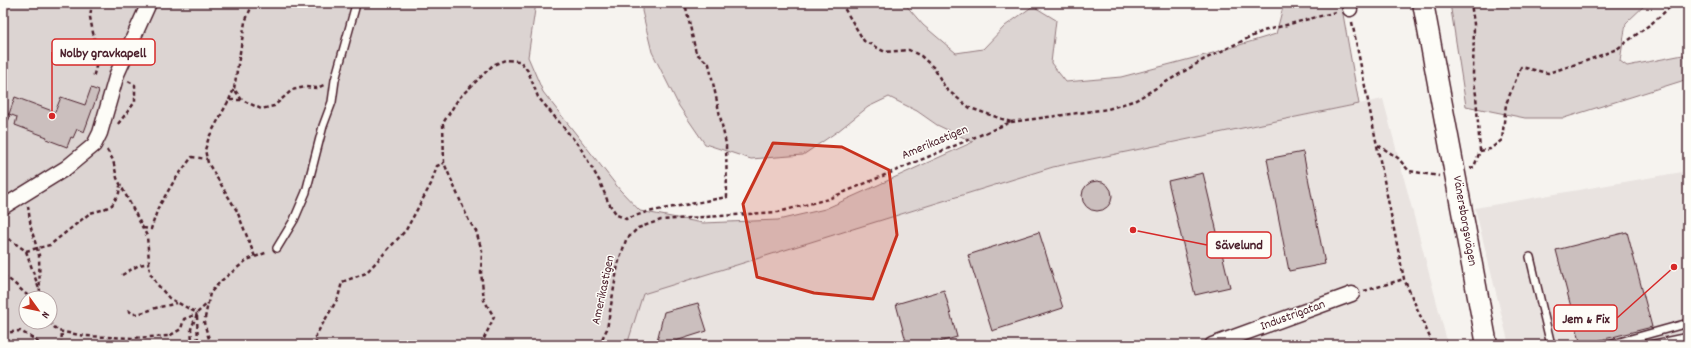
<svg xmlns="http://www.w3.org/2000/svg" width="1691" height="348" viewBox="0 0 1691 348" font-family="Dekko,sans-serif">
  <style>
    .built { fill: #e9e3e0 }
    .green { fill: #dcd4d2; stroke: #937a7e; fill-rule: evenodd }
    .building { fill: #cbbfbe; stroke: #4a1f2b }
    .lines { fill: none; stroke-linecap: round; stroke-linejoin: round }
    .lane-casing { stroke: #4a1f2b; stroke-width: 10 }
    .street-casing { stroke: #4a1f2b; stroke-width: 17 }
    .secondary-casing { stroke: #4a1f2b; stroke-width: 23 }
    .path { stroke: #4a1f2b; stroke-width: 2.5; stroke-dasharray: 4 3; stroke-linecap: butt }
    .lane { stroke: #fdfcf7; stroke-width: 7 }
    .street { stroke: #fdfcf7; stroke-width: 14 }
    .secondary { stroke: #fdfcf7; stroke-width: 20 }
    .marked { fill: #c8321e; fill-opacity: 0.2; stroke: #c8321e; stroke-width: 3; stroke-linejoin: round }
    .labels { text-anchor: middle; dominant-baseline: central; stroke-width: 3; stroke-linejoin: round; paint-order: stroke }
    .street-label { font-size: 13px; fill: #4a1f2b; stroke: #fdfcf7 }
    .leader { fill: none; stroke: #d62828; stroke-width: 1.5 }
    .callout-dot { fill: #d62828; stroke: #fdfcf7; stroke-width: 1.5 }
    .callout { fill: #fdfcf7; stroke: #d62828; stroke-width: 1.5 }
    .callout-label { font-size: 14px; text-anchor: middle; font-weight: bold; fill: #4a1f2b }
  </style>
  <rect width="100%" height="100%" fill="#f6f3ef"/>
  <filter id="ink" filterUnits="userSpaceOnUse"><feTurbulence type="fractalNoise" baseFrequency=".025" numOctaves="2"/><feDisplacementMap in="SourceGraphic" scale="8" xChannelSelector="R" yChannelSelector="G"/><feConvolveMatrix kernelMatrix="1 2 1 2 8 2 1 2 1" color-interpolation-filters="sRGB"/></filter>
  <g filter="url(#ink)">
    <path class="built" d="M1383 99 1448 345H627L643 294 1053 167Z
      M1688 171V345H1509L1475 208Z"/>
    <path class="green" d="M3 3H536L528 57 543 92 620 190 640 211 703 223 778 220 825 209 973 142 937 125 917 111 889 97 868 107 838 131 803 155 751 159 705 144 679 106 652 52 642 11 643 3H904L923 25 956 53 983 49 1005 26 1033 6 1056 20 1051 63 1066 82 1121 77 1213 53 1276 34 1284 3H1341L1359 104 1053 167 643 294 627 345H3ZM26 298H50V322H26Z
      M1450 3H1647L1626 23 1620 61 1627 66 1688 54V79L1564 118H1525L1466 106Z"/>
    <path class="building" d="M91 88 99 91 84 132 77 129 73 138 71 137 67 147 46 139 47 137 15 125 17 117 9 114 15 97 55 112 61 97 85 105Z
      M1303 152 1325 264 1289 271 1267 159Z
      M1203 173 1230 287 1195 295 1168 181Z
      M1082 196a15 15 0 1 1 30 0a15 15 0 1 1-30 0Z
      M1039 232 1063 308 992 331 968 255Z
      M1627 232 1652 327 1581 345 1556 250Z
      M944 290 957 337 929 345H907L896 304Z
      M698 303 707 331 663 345H656L664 312Z"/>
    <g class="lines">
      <defs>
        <path id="lane" d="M3 116 5 117
          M277 248 294 220 306 192 323 126 332 102 335 80 355 8V3
          M1530 257 1551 345
          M1609 345 1688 323
          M1650 345 1688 337"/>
        <path id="street" d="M1349 3 1350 9
          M3 207 66 168 94 145 100 133 117 74 149 3
          M1212 345 1352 294"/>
        <path id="secondary" d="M1423 3 1487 345"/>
      </defs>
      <use href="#lane" class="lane-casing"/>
      <use href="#street" class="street-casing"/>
      <use href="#secondary" class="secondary-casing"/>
      <path class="path" d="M92 3 90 17 98 59 93 78
        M253 3 245 22 234 89 242 100 261 109 274 106 292 90 305 87 317 88 324 85
        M841 3 864 41 885 52 909 50 921 56 934 68 946 89 970 108 1011 122
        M1352 22 1404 279 1431 340V345
        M229 100 234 89
        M241 100H229L209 137 205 150 208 163 237 211 255 257
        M118 124 135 102V85L128 81
        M1378 145 1398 158 1409 171 1439 176
        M107 150 113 160 117 178 147 236 150 273 157 284 169 298 197 313 208 303
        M1480 151 1490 149 1502 140 1506 104 1521 67 1548 73 1586 61 1617 49 1652 23 1675 3
        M1470 168 1474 167 1480 151 1476 95 1473 74 1474 24 1471 3
        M28 206 31 228 39 255 40 298
        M143 228 151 229 158 208 174 181 192 157 207 159
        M3 235 26 251 50 245 90 213 102 210 112 205 119 193 120 186
        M26 251 39 289
        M122 275 139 265 150 263
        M3 276C14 281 21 291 31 298
        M1364 291 1404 279
        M128 310 133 314C142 313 145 312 153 309 160 306 168 306 176 303
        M197 316 198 345
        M49 322 58 331 85 336 132 338 169 336 181 329 184 319 197 314
        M3 333 20 331 31 337 42 345
        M61 345 62 332
        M191 345 192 341 191 329 197 314
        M211 345 204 323 210 293 221 281 247 260 268 252
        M316 345V335L338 298 342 282 366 273 406 230 431 184 437 166 444 163
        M481 345 494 317 484 300 481 272 482 251 476 231 469 221 444 163 443 123 459 98 493 65 505 60 520 61 528 71 538 97 580 147 600 182 608 202 617 215 626 219 647 212 727 197 726 144 709 64 696 53 685 3
        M599 345 607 329 618 264 626 240 638 228 661 220 778 212 828 199 1011 122 1108 109 1136 100 1203 60 1263 31 1336 12"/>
      <use href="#lane" class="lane"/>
      <use href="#street" class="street"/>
      <use href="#secondary" class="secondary"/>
    </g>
  </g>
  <path class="marked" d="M773 143 842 147 889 170 897 235 873 299 814 293 757 277 743 204Z"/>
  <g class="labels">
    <g class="street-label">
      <text transform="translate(935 143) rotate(-23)">Amerikastigen</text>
      <text transform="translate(1464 221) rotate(80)">Vänersborgsvägen</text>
      <text transform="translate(604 290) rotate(-78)">Amerikastigen</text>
      <text transform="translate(1293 316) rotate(-20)">Industrigatan</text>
    </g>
  </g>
  <path class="leader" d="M52 116L52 52M1133 230L1207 245M1674 267L1617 318"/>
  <g class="callout-dot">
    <circle cx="52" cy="116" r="4"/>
    <circle cx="1133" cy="230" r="4"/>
    <circle cx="1674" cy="267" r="4"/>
  </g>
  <g class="callout">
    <rect x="52" y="39" width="103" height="26" rx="4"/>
    <rect x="1207" y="232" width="64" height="26" rx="4"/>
    <rect x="1554" y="305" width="63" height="26" rx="4"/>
  </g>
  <g class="callout-label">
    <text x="103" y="57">Nolby gravkapell</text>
    <text x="1239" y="249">Sävelund</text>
    <text x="1586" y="323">Jem &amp; Fix</text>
  </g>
  <rect width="1691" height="348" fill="none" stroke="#fdfcf7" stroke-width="16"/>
  <rect x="8" y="8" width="1675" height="332" fill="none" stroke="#4a1f2b" stroke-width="1.5" filter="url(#ink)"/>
  <g transform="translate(38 310) rotate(123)"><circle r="19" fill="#fdfcf7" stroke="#b5a4a5"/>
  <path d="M0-3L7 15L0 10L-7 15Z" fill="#c8321e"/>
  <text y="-6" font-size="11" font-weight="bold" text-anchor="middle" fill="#4a1f2b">N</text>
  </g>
</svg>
